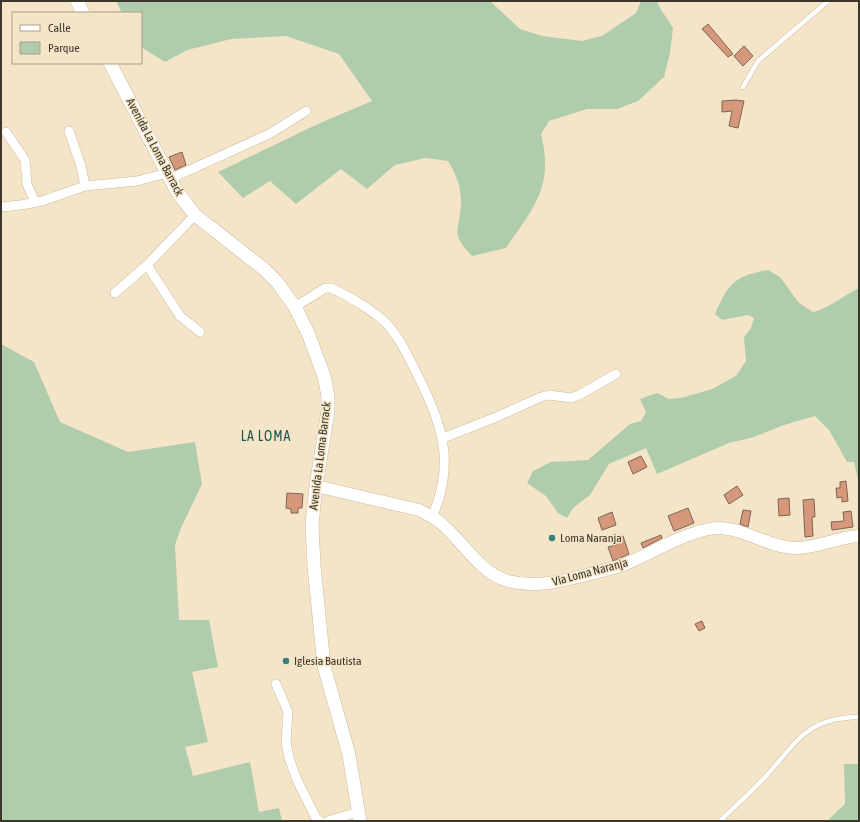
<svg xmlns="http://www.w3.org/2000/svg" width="860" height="822" viewBox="0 0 860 822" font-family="'Asap Condensed',sans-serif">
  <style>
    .green { fill: #afccad }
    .building { fill: #d6987b; stroke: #7f6356 }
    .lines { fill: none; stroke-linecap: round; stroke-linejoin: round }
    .service-casing { stroke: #cbbb9f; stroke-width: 5.5 }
    .minor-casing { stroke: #cbbb9f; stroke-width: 10 }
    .tertiary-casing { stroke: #cbbb9f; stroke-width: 13 }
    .secondary-casing { stroke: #cbbb9f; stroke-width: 14 }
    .service { stroke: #fff; stroke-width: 4.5 }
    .minor { stroke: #fff; stroke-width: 9 }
    .tertiary { stroke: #fff; stroke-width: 12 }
    .secondary { stroke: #fff; stroke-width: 13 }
    .poi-dot { fill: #39807b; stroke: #f5e5c8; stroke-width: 1.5 }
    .labels { text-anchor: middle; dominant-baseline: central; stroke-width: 3; stroke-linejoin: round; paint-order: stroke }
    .street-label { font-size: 12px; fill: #3d362b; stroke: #f5e5c8 }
    .poi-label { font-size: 12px; fill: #3d362b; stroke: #f5e5c8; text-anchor: start }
    .quarter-label { font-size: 14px; letter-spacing: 1px; fill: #1d5753; stroke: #f5e5c8 }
  </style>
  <rect width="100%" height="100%" fill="#f5e5c8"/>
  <path class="green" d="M116 1H490L520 29 542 36 582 41 602 36 636 13 641 1H657L660 8 673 28 670 53 664 77 638 101 617 109H587L549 121 541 134C554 187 534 207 506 248L472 256C450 233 459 232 461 205 462 189 456 174 448 161L425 158 395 165 367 189 341 169 296 204 270 181 243 198 218 172 320 123 372 101 339 54 286 36 231 39 187 50 165 62 141 47V13H122Z
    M768 270 780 277 799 303 813 312C828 309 844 295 859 288V485L854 462H847L829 430 815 416 784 425 754 437 729 443 657 474 646 448 609 464 590 495 573 508 567 518 558 513 546 496 527 483 533 471 551 462 588 460 630 424 641 421 646 412 640 399 657 393 669 399 681 398 712 389 736 376 746 361 744 337 751 328 754 318 748 315 722 320 715 314C728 284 735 275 768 270Z
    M1 344 34 362 60 422 128 452 195 442 202 484 181 528 175 545 179 620H209L218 667 192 672 208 742 185 747 193 776 250 762 259 812 279 808 282 821H1Z
    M844 764H859V821H827L845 804Z"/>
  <path class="building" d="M708 24 733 54 728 57 702 29Z
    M744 46 753 56 743 66 734 56Z
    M736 100 744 101 738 128 729 126 732 111 722 112V101Z
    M182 152 186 165 175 170 169 157Z
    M641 456 647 467 633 474 628 462Z
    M846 481 848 501 842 502V497L837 498 836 488H840V482Z
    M737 486 743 495 729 504 724 495Z
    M287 493 303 494 302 508H298V513H291V509L286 508Z
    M789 498 790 515 779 516 778 499Z
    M814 499 815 517H812L813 536 805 537 803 500Z
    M688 508 694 523 674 531 668 516Z
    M743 510 751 511 748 527 740 524Z
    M851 511 853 527 832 530 831 522 844 521 843 512Z
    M612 512 616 525 602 530 598 518Z
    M661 535 662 538 643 548 641 543Z
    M623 536 629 554 613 561 608 547 616 545 614 539Z
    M702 621 705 628 699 631 695 624Z"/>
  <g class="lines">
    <defs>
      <path id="service" d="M743 87 758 61 828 1
        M720 821C735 806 752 792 766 776 798 741 806 718 859 717"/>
      <path id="minor" d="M69 131 81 166 85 186
        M6 132 25 160 27 184 35 202
        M170 179 271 133 306 111
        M1 207 21 205 42 201 85 186 137 181 167 173
        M195 215 147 265 180 316 200 332
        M115 293 147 265
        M295 307 325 288H331C345 294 374 311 385 322 399 336 408 356 417 374 442 423 456 463 432 517
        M443 438 494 418 541 397 549 395 571 398 579 395 616 374
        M276 684 288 712 286 741 289 758 297 780 316 818 320 821
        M328 821 358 812"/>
      <path id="tertiary" d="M316 486 419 510C427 514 435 518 442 524 463 542 480 573 508 581 537 589 565 580 594 573 605 570 617 568 628 563 655 551 681 535 709 529 738 523 765 547 794 548 816 549 837 537 859 536"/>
      <path id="secondary" d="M77 1 83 13
        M110 63 176 190 195 215 264 269 277 282 295 307 308 333 324 376 328 396V411L316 486 312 524 314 566 324 666 349 755 360 821"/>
    </defs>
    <use href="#service" class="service-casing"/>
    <use href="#minor" class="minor-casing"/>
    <use href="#tertiary" class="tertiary-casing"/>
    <use href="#secondary" class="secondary-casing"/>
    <use href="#service" class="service"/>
    <use href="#minor" class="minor"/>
    <use href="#tertiary" class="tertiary"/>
    <use href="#secondary" class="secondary"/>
  </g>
  <g class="poi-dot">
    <circle cx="552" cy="538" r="4"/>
    <circle cx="286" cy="661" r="4"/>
  </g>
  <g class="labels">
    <g class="street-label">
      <text transform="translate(155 147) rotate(62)">Avenida La Loma Barrack</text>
      <text transform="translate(320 456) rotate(-83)">Avenida La Loma Barrack</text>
      <text transform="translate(590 572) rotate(-15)">Vía Loma Naranja</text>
    </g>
    <g class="poi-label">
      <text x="560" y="538">Loma Naranja</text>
      <text x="294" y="661">Iglesia Bautista</text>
    </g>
    <g class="quarter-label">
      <text x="266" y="436">LA LOMA</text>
    </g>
  </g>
  <rect width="860" height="822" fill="none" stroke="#3d362b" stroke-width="4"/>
  <rect x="12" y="12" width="130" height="52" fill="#f5e5c8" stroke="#ab9f89"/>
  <rect x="20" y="25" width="20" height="6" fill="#ffffff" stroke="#ab9f89"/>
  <text x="48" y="32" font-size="12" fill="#3d362b">Calle</text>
  <rect x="20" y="42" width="20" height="12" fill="#afccad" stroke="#ab9f89"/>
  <text x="48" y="52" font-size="12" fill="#3d362b">Parque</text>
</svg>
